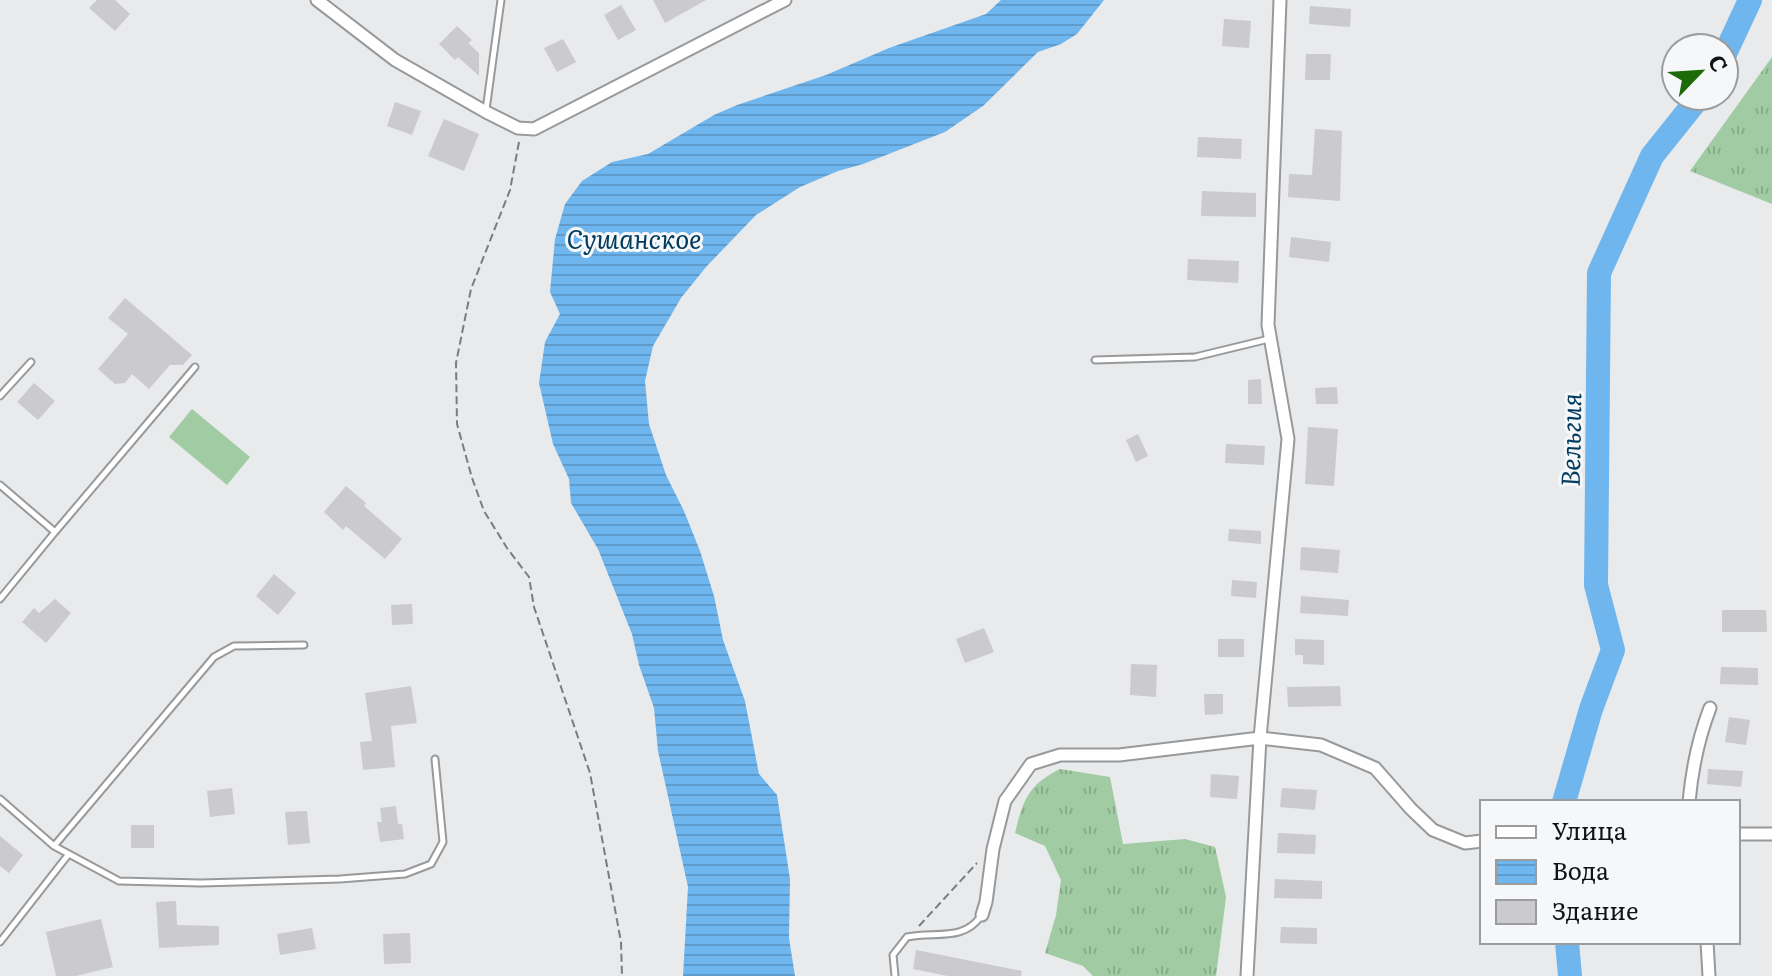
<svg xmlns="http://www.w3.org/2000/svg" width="1772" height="976" viewBox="0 0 1772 976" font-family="Literata,serif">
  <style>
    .grass { fill: url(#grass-tufts) }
    .pitch { fill: #a0cba3 }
    .water { fill: url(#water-rules) }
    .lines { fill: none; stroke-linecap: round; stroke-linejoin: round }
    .river { stroke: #70b6ee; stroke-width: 24 }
    .building { fill: #cbcacc }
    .lane-casing { stroke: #98999b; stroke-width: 9 }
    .street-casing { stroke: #98999b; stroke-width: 15 }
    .path { stroke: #7b7c7e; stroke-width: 2; stroke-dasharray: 8 4; stroke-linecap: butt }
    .lane { stroke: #fff; stroke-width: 5 }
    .street { stroke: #fff; stroke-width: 11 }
    .labels { text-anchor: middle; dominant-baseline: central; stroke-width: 6; stroke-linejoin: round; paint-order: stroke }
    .water-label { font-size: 26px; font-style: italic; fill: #013b5f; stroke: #f6f7f9 }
  </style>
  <defs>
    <pattern id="grass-tufts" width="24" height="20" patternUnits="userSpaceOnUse" patternTransform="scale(2)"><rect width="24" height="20" fill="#a0cba3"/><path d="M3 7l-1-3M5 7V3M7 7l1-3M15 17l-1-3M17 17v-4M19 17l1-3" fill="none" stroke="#89ad8b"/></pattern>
    <pattern id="water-rules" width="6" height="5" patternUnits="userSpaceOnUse" patternTransform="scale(2)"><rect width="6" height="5" fill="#70b6ee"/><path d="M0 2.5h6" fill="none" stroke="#609ccb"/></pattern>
  </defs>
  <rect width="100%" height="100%" fill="#e8eaec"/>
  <path class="grass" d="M1772 57V204L1690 171Z
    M1060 769 1110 777 1123 844 1185 839 1215 847 1226 897 1216 976H1093L1083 966 1045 953 1056 915 1061 880 1045 846 1015 833C1023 800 1028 785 1060 769Z"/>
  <path class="pitch" d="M192 409 250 457 227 485 169 437Z"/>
  <path class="water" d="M1001 0H1104L1077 34 1061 44 1038 52 983 106 945 132 863 164 838 171 800 187 756 215 706 267 681 298 653 346 645 381 649 424 666 475 684 511 700 551 714 596 723 640 745 701 759 774 777 795 790 879 789 938 795 976H683L688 887 658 751 654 708 639 665 632 634 598 549 571 503 569 479 553 444 539 383 545 342 560 314 550 292 555 239 565 204 582 181 612 162 648 154 714 115 737 105 826 75 889 48 986 14Z"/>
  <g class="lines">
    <path class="river" d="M1724 56 1750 0
      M1564 802 1591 709 1613 650 1596 585 1599 273 1652 156 1700 96
      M1567 942 1570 976"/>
  </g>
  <path class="building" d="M97 0H115L130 14 115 31 89 8Z
    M653 0H706L665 23Z
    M621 5 636 30 618 40 604 15Z
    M1310 6 1351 9 1350 27 1309 24Z
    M1224 19 1251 21 1249 48 1222 46Z
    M457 26 472 40 468 43 479 53V76L458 57 455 60 439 44Z
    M563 39 576 62 557 72 544 48Z
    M1306 54H1331L1330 80H1305Z
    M395 102 421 111 412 135 387 126Z
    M444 119 479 134 464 171 428 156Z
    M1315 129 1342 131 1340 201 1288 197 1289 174 1312 175Z
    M1198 137 1242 139 1241 159 1197 157Z
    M1202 191 1256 193V217L1201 216Z
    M1291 237 1331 242 1329 262 1289 257Z
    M1188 259 1239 261 1238 283 1187 280Z
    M125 298 192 355 183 365H170L149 389 132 374 125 383 115 384 98 369 128 334 108 318Z
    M1261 379 1262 404H1248V380Z
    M34 383 55 401 38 420 17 402Z
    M1337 387 1338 404H1316L1315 388Z
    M1308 427 1338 429 1334 486 1305 484Z
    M1138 434 1148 456 1136 462 1126 440Z
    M1226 444 1265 446 1264 465 1225 463Z
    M346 486 366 503 364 506 402 539 385 559 346 526 343 530 324 512Z
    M1229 529 1261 531V544L1228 541Z
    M1301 547 1340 550 1338 573 1300 570Z
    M274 574 296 593 278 615 256 596Z
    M1232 580 1257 582 1256 598 1231 596Z
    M1301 596 1349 600 1348 616 1300 613Z
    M55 599 71 613 46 643 22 622 34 608 39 613Z
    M412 604 413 624 392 625 391 605Z
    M1722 610H1766L1767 632H1722Z
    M984 628 994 652 965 663 956 639Z
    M1218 639H1244V657H1218Z
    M1295 639 1324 640V665L1303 664V655H1295Z
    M1131 664 1157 665 1156 697 1130 695Z
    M1721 667 1758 668V685L1720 684Z
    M411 686 417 723 391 726 395 767 363 770 360 742 372 741 365 693Z
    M1340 686 1341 706 1288 707 1287 687Z
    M1204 694H1223V714L1205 715Z
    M1729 717 1750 720 1746 745 1725 742Z
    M1708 769 1743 771 1741 787 1707 784Z
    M1211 774 1239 776 1237 799 1210 797Z
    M232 788 235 814 210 817 207 791Z
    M1282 788 1317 790 1315 810 1280 807Z
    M396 806 398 824H402L404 839 380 842 377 822H382L380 808Z
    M307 811 310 843 288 845 285 812Z
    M131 825H154V848H131Z
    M1278 833 1316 835 1315 854 1277 853Z
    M0 836 23 855 9 873 0 866Z
    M1275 879 1322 881V899L1274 898Z
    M176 901 177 925 219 926V945L159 948 156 902Z
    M101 919 113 967 76 976H56L46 932Z
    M1281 927 1317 928V944L1280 943Z
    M312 928 316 949 280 955 277 934Z
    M410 933 411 963 384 964 383 934Z
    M916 950 1022 971 1021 976H948L913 969Z"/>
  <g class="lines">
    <defs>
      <path id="lane" d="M486 110 501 0
        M1095 360 1195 357 1269 339
        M0 396 31 362
        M0 485 55 532 195 367
        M0 599 55 532
        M0 799 54 846 119 881 201 883 340 879 405 874 431 864 443 842 435 759
        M54 846 214 657 234 646 304 645
        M0 942 68 855
        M895 976 893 955 907 937C935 931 963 942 981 916"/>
      <path id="street" d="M317 0 395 60 486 112 518 128 534 129 785 0
        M1689 802C1692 769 1698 739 1710 708
        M1738 834H1772
        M982 915 986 902 993 849 1005 801 1031 764 1060 755H1119L1260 738 1321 745 1375 768 1411 809 1433 830 1465 843 1482 841
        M1707 942 1709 976
        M1247 976 1260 738 1288 439 1268 325 1280 0"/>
    </defs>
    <use href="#lane" class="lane-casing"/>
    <use href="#street" class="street-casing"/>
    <path class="path" d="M519 142 510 190 471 289 456 363 457 424 472 478 484 511 507 548 529 577 534 607 590 773 621 942 622 976
      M919 926 977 863"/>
    <use href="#lane" class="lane"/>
    <use href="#street" class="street"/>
  </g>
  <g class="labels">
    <g class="water-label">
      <text x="634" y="237">Сушанское</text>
      <text transform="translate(1569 440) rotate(-89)">Вельгия</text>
    </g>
  </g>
  <rect x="1480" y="800" width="260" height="144" fill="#f6f7f9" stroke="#9b9c9d" stroke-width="2"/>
  <rect x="1496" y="826" width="40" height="12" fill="#ffffff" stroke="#9b9c9d" stroke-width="2"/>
  <text x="1552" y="840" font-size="24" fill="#121314">Улица</text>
  <rect x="1496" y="860" width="40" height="24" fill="url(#water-rules)" stroke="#9b9c9d" stroke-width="2"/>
  <text x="1552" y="880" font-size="24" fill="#121314">Вода</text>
  <rect x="1496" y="900" width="40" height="24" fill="#cbcacc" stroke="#9b9c9d" stroke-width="2"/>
  <text x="1552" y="920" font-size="24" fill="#121314">Здание</text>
  <g transform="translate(1700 72) rotate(65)"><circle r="38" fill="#f6f7f9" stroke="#9b9c9d" stroke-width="2"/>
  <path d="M0-6L14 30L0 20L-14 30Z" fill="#1d6a08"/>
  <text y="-12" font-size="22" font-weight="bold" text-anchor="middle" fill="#121314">С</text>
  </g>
</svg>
